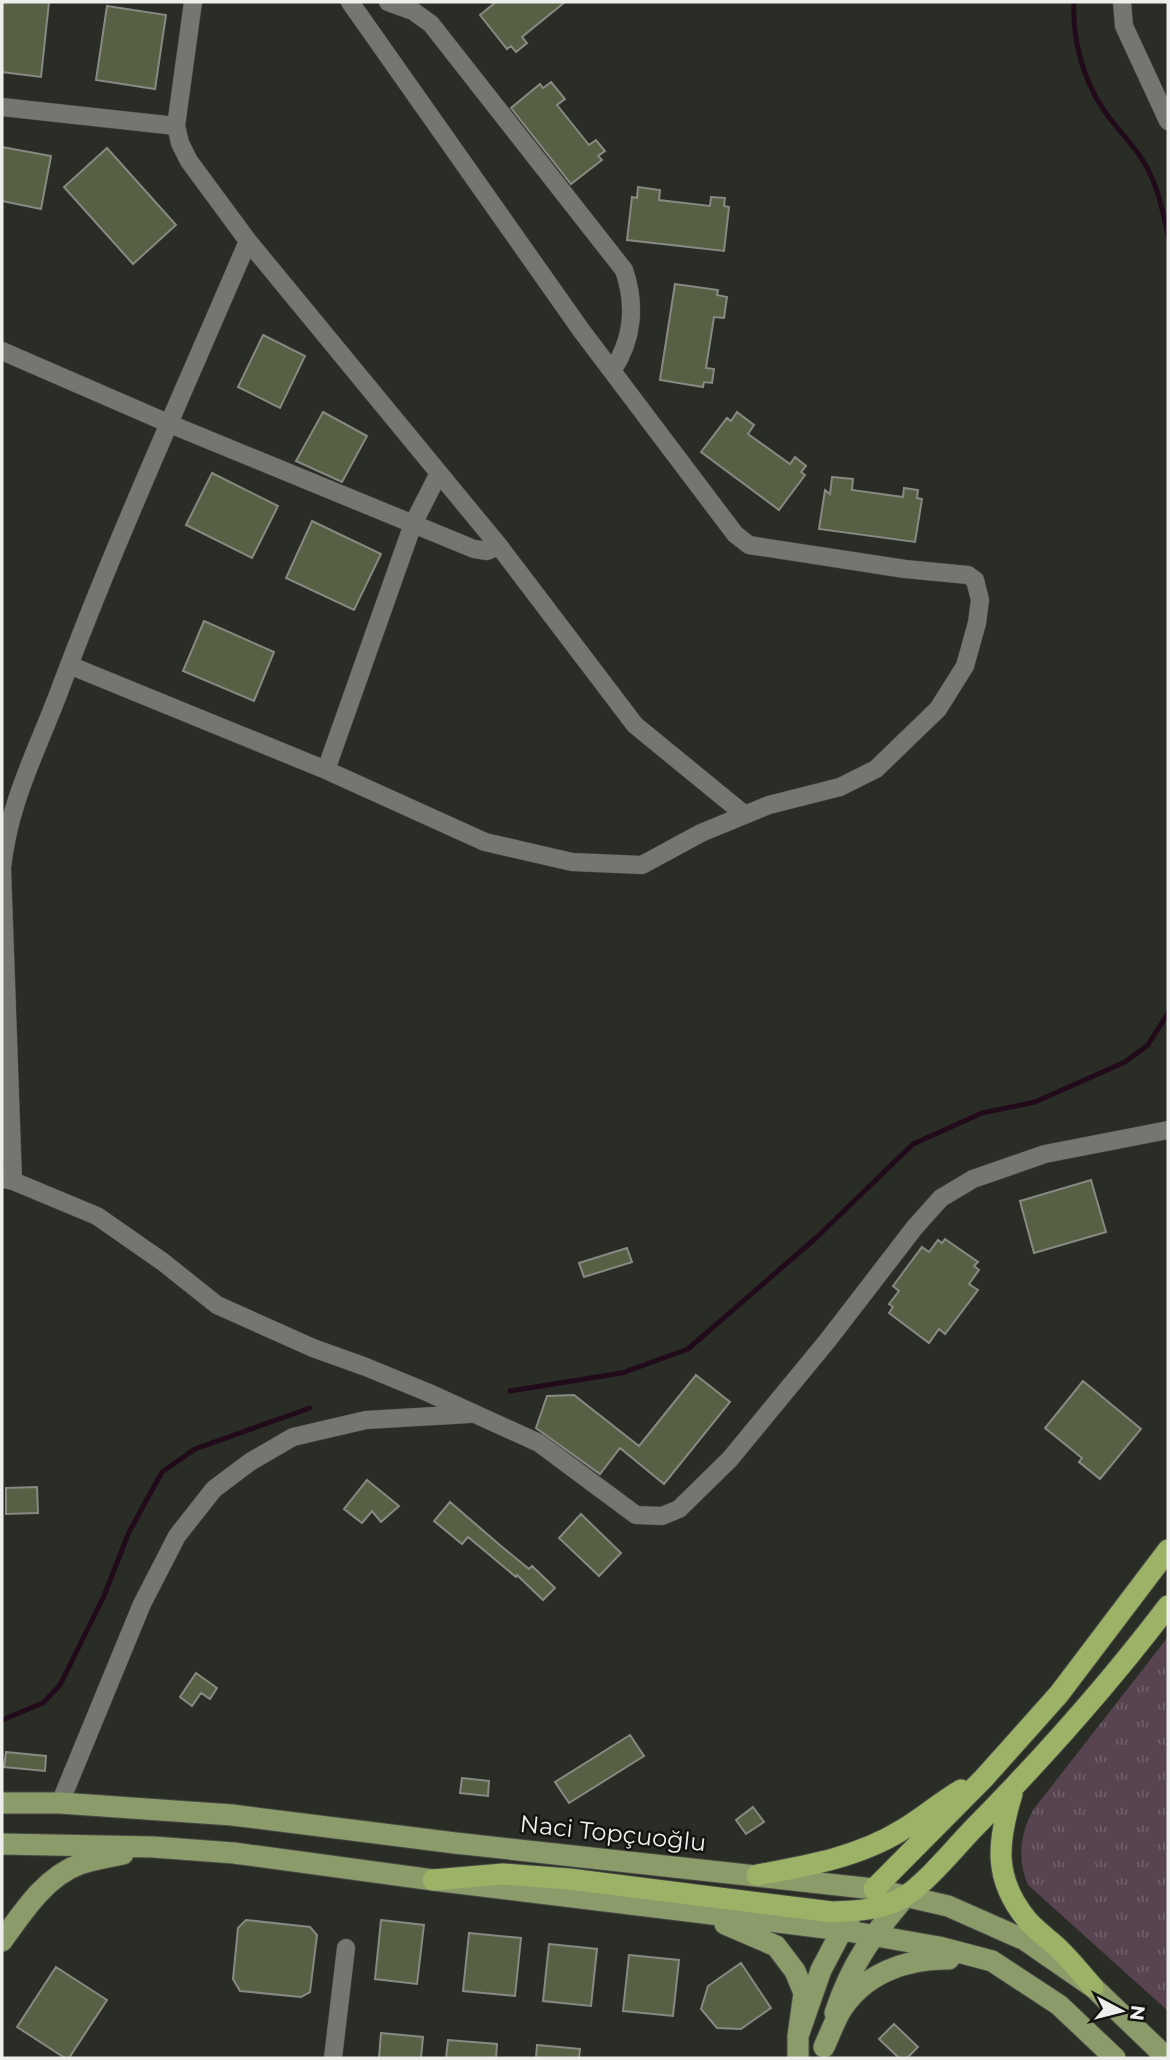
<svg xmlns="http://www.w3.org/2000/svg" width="1170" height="2060" viewBox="0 0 1170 2060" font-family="Montserrat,sans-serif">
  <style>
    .grass { fill: url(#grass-tufts) }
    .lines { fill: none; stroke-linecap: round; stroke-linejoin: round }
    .stream { stroke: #210b1a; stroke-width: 5 }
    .building { fill: #576044; stroke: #878982; stroke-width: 2 }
    .minor-casing { stroke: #474944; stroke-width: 19 }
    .major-casing { stroke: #474944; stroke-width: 23 }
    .highway-casing { stroke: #474944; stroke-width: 23 }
    .minor { stroke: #74766f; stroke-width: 18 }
    .major { stroke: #8c9b6a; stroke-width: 21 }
    .highway { stroke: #9cb367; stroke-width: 21 }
    .labels { text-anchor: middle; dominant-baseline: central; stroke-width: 5; stroke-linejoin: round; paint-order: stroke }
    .street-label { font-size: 24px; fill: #eeefec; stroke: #131411 }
  </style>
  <defs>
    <pattern id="grass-tufts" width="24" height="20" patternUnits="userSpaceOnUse" patternTransform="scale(1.75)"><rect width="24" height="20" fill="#574450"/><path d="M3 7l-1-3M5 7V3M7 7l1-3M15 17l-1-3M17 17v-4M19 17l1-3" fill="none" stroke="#6f5f69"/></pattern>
  </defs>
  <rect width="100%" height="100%" fill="#2a2c26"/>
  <path class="grass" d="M1168 1637V2011L1028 1885C1017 1859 1020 1835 1033 1810Z"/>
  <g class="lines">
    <path class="stream" d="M1074 2C1072 38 1083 79 1103 109 1116 128 1134 145 1145 164 1158 186 1163 212 1168 236
      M510 1391 622 1373 688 1349 817 1237 913 1144 982 1113 1035 1102 1125 1062 1148 1045 1168 1013
      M2 1720 43 1703 60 1685 104 1596 129 1532 162 1472 195 1449 310 1408"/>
  </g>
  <path class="building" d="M2 2H49L41 77 2 72Z
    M496 2H565L522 37 527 43 516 52 511 46 507 49 480 15Z
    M107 6 166 15 155 89 96 80Z
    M551 82 565 99 557 105 589 145 596 140 605 151 598 156 602 160 571 184 511 108 540 84 543 88Z
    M2 147 51 156 41 209 2 201Z
    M107 148 176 225 133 264 64 187Z
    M638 187 660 190 659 200 710 206 711 197 725 198 724 206 729 207 724 251 627 240 632 197 637 198Z
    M675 284 718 290 717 295 727 297 724 318 714 317 706 368 714 369 712 383 704 382 703 387 660 380Z
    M263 335 305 356 280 408 238 387Z
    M323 412 367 436 342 482 296 461Z
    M737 412 754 425 748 434 790 464 795 457 806 466 801 472 805 475 779 510 701 452 727 418 731 421Z
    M212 473 278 506 252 558 186 525Z
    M832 477 853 479 852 490 903 497 904 488 918 490 917 498 922 499 915 542 819 529 825 490 830 494Z
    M312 521 381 554 354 610 286 578Z
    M204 621 274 652 254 701 183 671Z
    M1091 1180 1106 1232 1034 1253 1020 1201Z
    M945 1239 978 1262 974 1266 979 1270 969 1284 978 1290 945 1334 939 1329 929 1343 889 1313 893 1307 889 1304 899 1291 893 1286 922 1247 929 1252 938 1240 942 1243Z
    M627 1248 632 1262 584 1277 579 1263Z
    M696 1375 730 1402 664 1484 620 1448 600 1474 536 1428 547 1396 574 1395 639 1446Z
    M1083 1381 1141 1429 1100 1479 1079 1462 1082 1458 1045 1428Z
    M367 1480 399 1506 381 1522 372 1511 362 1523 344 1509Z
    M37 1487 38 1513 6 1514V1488Z
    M450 1502 501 1546 529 1569 532 1566 555 1588 543 1600 517 1575 516 1577 468 1537 462 1544 434 1521Z
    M581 1514 621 1553 599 1576 559 1538Z
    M196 1673 217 1688 210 1699 201 1693 192 1706 180 1697Z
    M630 1735 644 1756 569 1803 555 1782Z
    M6 1752 46 1756 45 1771 4 1767Z
    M462 1778 489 1781 488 1796 460 1793Z
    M753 1807 764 1822 746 1834 736 1820Z
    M246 1920 310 1927 317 1935 310 1992 301 1997 240 1991 233 1979 238 1928Z
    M381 1920 424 1925 417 1984 375 1979Z
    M469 1933 521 1938 515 1996 463 1991Z
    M549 1944 597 1949 591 2006 543 2001Z
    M629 1955 679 1960 673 2016 623 2011Z
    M741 1963 771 2008 741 2029 717 2028 701 2009 708 1986Z
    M56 1967 107 2000 69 2058H65L17 2027Z
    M894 2024 918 2047 907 2058H899L879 2039Z
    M381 2033 423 2037 421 2058H379Z
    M448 2040 497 2044 496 2058H446Z
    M537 2045 580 2049 579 2058H536Z"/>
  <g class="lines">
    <defs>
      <path id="minor" d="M193 2 176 126 180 143 189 161 248 241 499 546 635 725 745 815
        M388 2 413 11 431 24 624 270C636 305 633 340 612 371
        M1122 2 1124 26 1168 121
        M2 107 176 126
        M2 351 170 424 474 549 487 551 499 546
        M69 665 326 770 485 842 572 862 642 865 701 833 769 805 840 787 876 769 938 709 965 666 977 623 980 600 975 580 968 575 905 569 749 545 735 534 581 330 350 2
        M326 770 413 524 439 473
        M2 1179 13 1181 97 1216 163 1262 217 1305 313 1348 366 1367 429 1393 539 1443 636 1515 662 1516 679 1509 730 1459 828 1340 915 1227 941 1198 973 1179 1045 1154 1168 1130
        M13 1181 2 868C9 802 36 753 59 692 116 539 184 391 248 241
        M60 1803 142 1604 177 1536 214 1489 250 1462 293 1437 366 1420 469 1414
        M333 2058 346 1948"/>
      <path id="major" d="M2 1803H60L232 1815 455 1843 874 1889 948 1906 1025 1940 1093 1987 1167 2058
        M2 1844 153 1847 234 1853 433 1880 842 1930 939 1947 992 1961 1059 2005 1115 2058
        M725 1924 776 1946 795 1971 804 1993 798 2036
        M2 1941C23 1912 45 1877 80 1864 93 1859 109 1857 123 1854
        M835 2013C852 1962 872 1936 906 1896
        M824 2047C829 2036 834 2023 840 2012 863 1974 906 1958 949 1959
        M798 2058V2036L821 1970 842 1930 849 1921"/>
      <path id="highway" d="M1012 1794C997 1843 993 1879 1028 1921 1036 1930 1047 1938 1056 1946 1069 1958 1081 1973 1093 1987
        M757 1875C806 1866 859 1857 902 1830 923 1818 940 1802 961 1790
        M433 1880 503 1874 569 1879 832 1912C857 1911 881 1910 904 1897 926 1883 953 1850 972 1830 1042 1759 1108 1685 1168 1606
        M874 1889 984 1778 1059 1694 1168 1550"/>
    </defs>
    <use href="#minor" class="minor-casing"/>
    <use href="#major" class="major-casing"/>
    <use href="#highway" class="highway-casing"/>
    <use href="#minor" class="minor"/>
    <use href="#major" class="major"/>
    <use href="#highway" class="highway"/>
  </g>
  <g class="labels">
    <g class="street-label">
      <text transform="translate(613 1833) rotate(6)">Naci Topçuoğlu</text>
    </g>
  </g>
  <rect width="1170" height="2060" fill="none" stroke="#eeefec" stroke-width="7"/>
  <g transform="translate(1121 2011) rotate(97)" stroke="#131411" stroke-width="5" paint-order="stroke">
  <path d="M0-5L12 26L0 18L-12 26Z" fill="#eeefec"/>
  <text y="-10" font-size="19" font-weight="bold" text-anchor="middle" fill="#eeefec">N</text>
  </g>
</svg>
